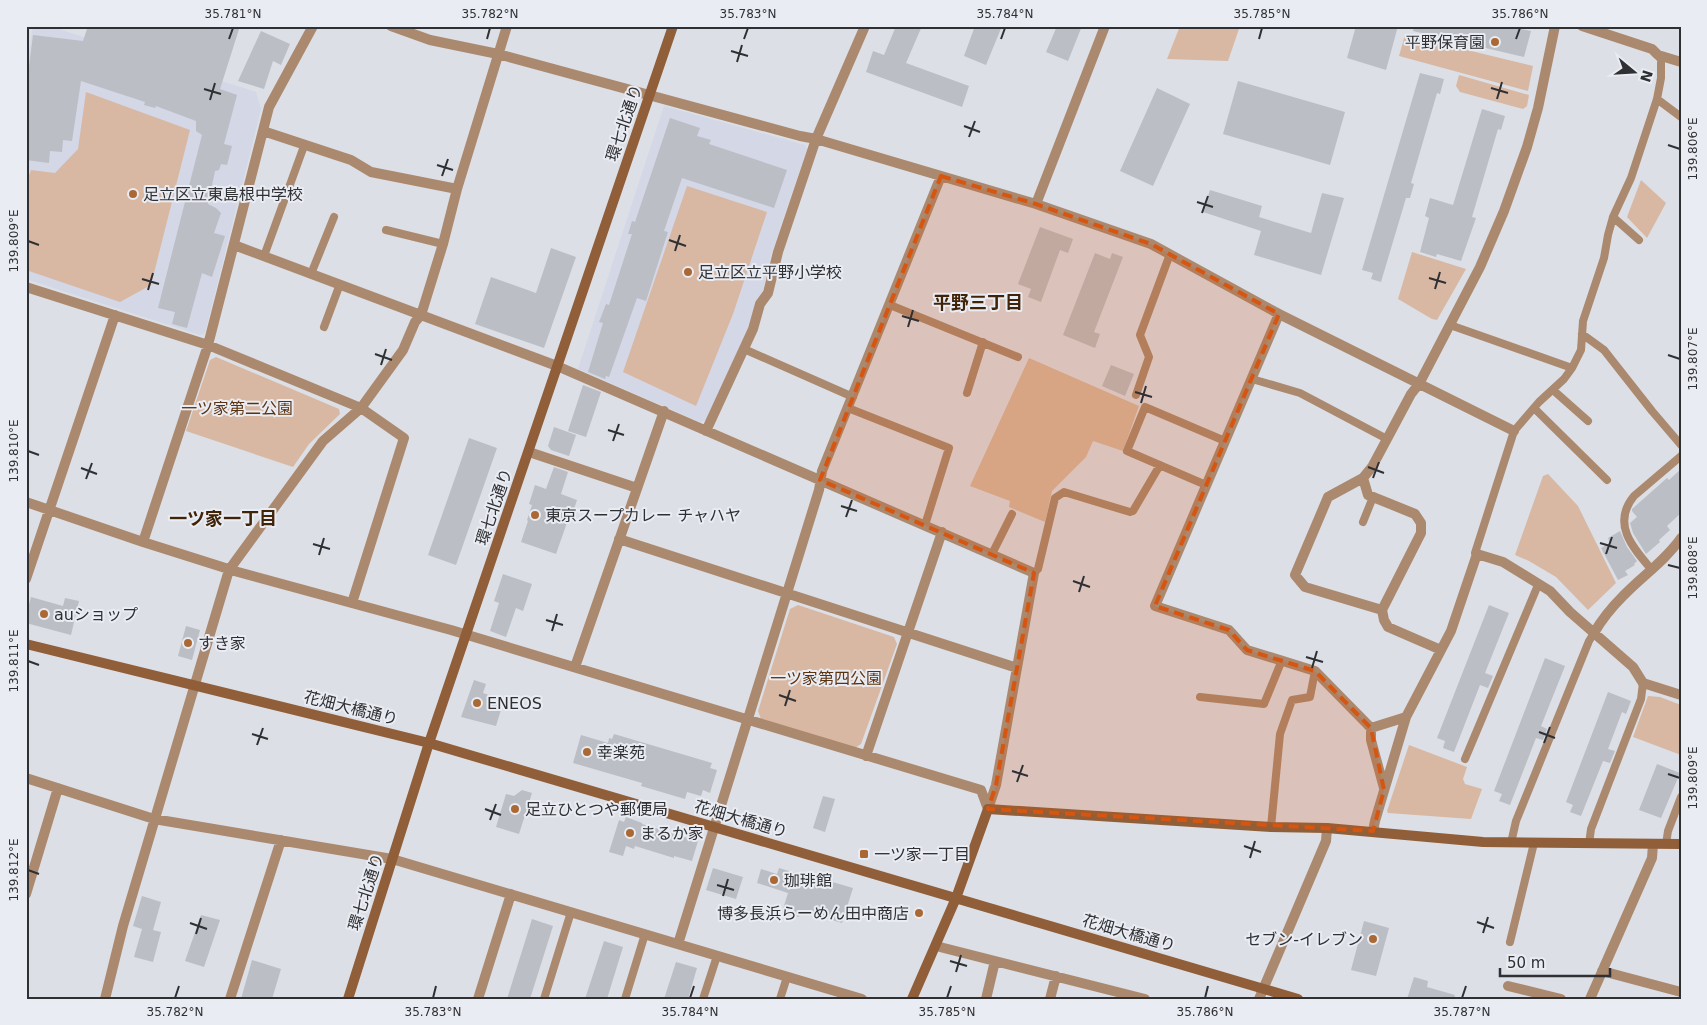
<svg xmlns="http://www.w3.org/2000/svg" width="1707" height="1025" viewBox="0 0 1707 1025" font-family="'DejaVu Sans','Noto Sans JP',sans-serif">
  <style>
    .built { fill: #d3d7e6 }
    .green { fill: #d8b8a2 }
    .building { fill: #bcbec5 }
    .lines { fill: none; stroke-linecap: round; stroke-linejoin: round }
    .lane { stroke: #ab896f; stroke-width: 8 }
    .street { stroke: #ab896f; stroke-width: 10 }
    .secondary { stroke: #905e38; stroke-width: 10 }
    .marked { fill: #d65510; fill-opacity: 0.2; stroke: #d65510; stroke-width: 4; stroke-dasharray: 10 6; stroke-linejoin: round }
    .ticks { fill: none; stroke: #2f3033; stroke-width: 2 }
    .poi-dot { fill: #aa6934; stroke: #eaecf3; stroke-width: 2 }
    .labels { text-anchor: middle; dominant-baseline: central; stroke-width: 4; stroke-linejoin: round; paint-order: stroke }
    .poi-label { font-size: 16px; fill: #2f3033; stroke: #eaecf3; text-anchor: start }
    .street-label { font-size: 16px; fill: #2f3033; stroke: #eaecf3 }
    .park-label { font-size: 16px; fill: #5c3311; stroke: #eaecf3 }
    .neighbourhood-label { font-size: 18px; font-weight: bold; fill: #412308; stroke: #eaecf3 }
    .neatline { fill: none; stroke: #2f3033; stroke-width: 2 }
    .ticks-label { font-size: 12px; text-anchor: middle; fill: #2f3033 }
  </style>
  <rect width="100%" height="100%" fill="#dcdfe6"/>
  <path class="built" d="M33 26H49L256 92 261 109 205 333 200 335 26 279V72Z
    M664 106 805 145 807 149 771 255 763 290 757 300 748 327 707 420 700 422 578 369Z"/>
  <path class="green" d="M1180 26H1240L1228 61 1167 59Z
    M1405 35 1533 66 1528 91 1399 56Z
    M1459 75 1529 95 1527 106 1523 109 1460 92 1456 86Z
    M86 92 190 130 151 285 120 302 26 270V184L31 170 55 173 78 149Z
    M1641 180 1666 203 1647 238 1627 217Z
    M687 186 767 212 733 314 696 406 623 372Z
    M1412 252 1466 269 1437 320 1432 319 1398 299Z
    M216 357 339 409 340 414 309 444 293 467 186 431 210 360Z
    M1029 358 1139 406 1123 451 1093 441 1086 457 1052 491 1045 522 1009 507 1010 501 970 486Z
    M1548 474 1578 506 1616 583 1588 610 1556 577 1529 561 1515 555 1543 476Z
    M798 605 894 637 897 644 861 744 855 748 761 719 758 711 790 609Z
    M1648 696 1660 697 1681 705V755L1633 737Z
    M1409 745 1467 767 1463 779 1465 784 1482 789 1471 819 1388 813 1387 811Z"/>
  <path class="building" d="M88 26H240L220 89 237 95 224 144 232 146 227 165 221 164 219 170 215 171 208 204 216 208 221 213 214 233 225 236 212 277 202 273 187 328 172 324 175 312 158 308 202 135 196 131V121L156 106 155 108 144 105 145 102 81 81 72 141 63 140 62 152 50 151 49 163 26 160V90L33 35 83 41Z
    M896 26H922L906 63 969 86 962 107 866 72 873 51 884 55Z
    M975 26H1002L986 65 964 56Z
    M1057 26H1082L1068 61 1046 52Z
    M1356 26H1398L1386 70 1347 58Z
    M1414 26H1522L1521 29 1531 31 1524 57 1413 31Z
    M261 31 290 44 281 65 273 61 264 89 238 81Z
    M1420 73 1444 79 1440 94 1437 93 1411 183 1414 184 1410 198H1406L1381 282 1371 279 1373 273 1362 270Z
    M1238 81 1345 112 1330 165 1223 134Z
    M1157 88 1190 104 1153 186 1120 171Z
    M1482 109 1505 116 1501 130 1498 129 1472 217 1476 218 1461 261 1437 254 1436 257 1420 252 1429 218 1425 216 1430 198 1453 205Z
    M670 118 700 128 697 136 711 140 709 144 787 170 774 208 682 178 664 231 668 232 646 301 637 298 609 377 606 376 605 379 588 372 603 323 599 322 606 304 609 305 632 234H628L632 221 635 222Z
    M1210 190 1262 206 1259 217 1311 233 1322 193 1344 198 1321 275 1254 255 1261 231 1203 212Z
    M1040 227 1073 239 1068 253 1060 250 1041 302 1028 297 1031 289 1018 284Z
    M551 248 576 257 544 348 475 324 491 277 536 293Z
    M1095 253 1110 259 1112 253 1123 257 1094 332 1100 334 1095 348 1063 335Z
    M1111 365 1134 374 1125 396 1102 386Z
    M583 385 601 392 586 437 568 431Z
    M554 427 576 435 569 456 551 450 548 446Z
    M469 438 497 448 456 565 428 555Z
    M554 467 568 472 561 494 577 500 572 515 570 514 556 554 521 542 528 521 527 520 532 505 529 504 535 485 546 489Z
    M1681 469V513L1667 526 1670 530 1659 540 1660 542 1646 554 1633 533 1630 523 1637 517 1632 511V509L1667 478 1669 480Z
    M1620 531 1627 547 1637 561 1634 564 1635 565 1625 571 1628 575 1618 580 1601 548 1610 543 1608 538Z
    M503 574 532 584 523 611 516 608 506 637 490 631 499 603 494 601Z
    M31 597 63 606 65 598 79 601 71 635 26 623V615Z
    M1489 605 1509 613 1485 673 1493 676 1488 688 1480 685 1454 752 1443 748 1445 741 1437 738Z
    M186 626 200 630 192 660 178 656Z
    M1545 658 1565 666 1541 726 1547 729 1543 740 1536 738 1510 805 1499 801 1502 794 1494 791Z
    M474 680 486 684 483 693 504 700 496 726 461 717Z
    M1608 692 1631 701 1626 714 1622 712 1608 749 1615 751 1610 763 1603 761 1581 816 1570 812 1573 805 1566 802Z
    M614 734 712 763 710 768 717 770 710 793 703 790 701 796 687 792 685 799 641 786 642 783 573 763 581 735 608 743 609 738 612 739Z
    M1657 764 1680 773 1661 818 1639 810Z
    M522 790 532 793 519 834 496 827 506 794 514 796Z
    M823 796 835 799 825 832 813 828Z
    M626 817 642 823V824L698 841 692 861 674 856V858L635 846 634 849 626 846 623 856 609 852 619 820 624 822Z
    M713 868 743 877 736 899 706 890Z
    M779 868 819 880V878L853 888 842 923 801 911 799 917 782 912 788 893 757 883 761 869 777 874Z
    M142 896 161 902 153 930 161 932 153 962 134 957 142 929 133 926Z
    M201 915 220 920 204 967 185 961Z
    M532 919 553 926 530 999H507Z
    M1364 921 1389 928 1376 976 1351 970Z
    M604 941 623 947 607 999H585Z
    M252 960 281 969 272 999H241Z
    M676 962 697 968 688 999H664Z
    M1414 977 1428 981 1427 987 1455 995 1454 999H1407Z"/>
  <g class="lines">
    <path class="lane" d="M1657 99 1681 117
      M1613 217 1639 240
      M386 230 443 244
      M264 256 304 146
      M311 274 334 217
      M890 305 1018 357
      M1450 325 1572 368
      M324 327 340 284
      M1582 334 1604 350 1652 411 1681 445
      M744 349 853 397
      M1252 379 1300 393 1387 439
      M1553 390 1588 421
      M967 393 983 342
      M1136 395 1149 357 1140 335 1170 254
      M848 408 949 448 925 525
      M1534 408 1607 480
      M1206 485 1127 451 1145 407 1225 441
      M1363 522 1373 497
      M992 554 1012 514
      M1477 554 1475 553 1514 431 1539 402 1564 379 1572 368 1581 350 1583 321 1604 258 1608 235 1613 217 1631 178 1657 99 1661 78V60L1658 55
      M1652 570C1633 548 1611 524 1634 496L1681 456
      M1034 573 1038 569 1055 498 1064 492 1130 512 1133 511 1160 465
      M1200 697 1264 704 1282 660
      M1465 759 1538 585
      M1271 827 1280 734 1292 700 1310 697 1315 671
      M1511 843 1516 821 1589 641 1594 633
      M1589 844 1591 829 1641 699 1643 683
      M1666 844 1668 831 1681 797
      M1510 942 1534 843
      M544 999 571 912
      M625 999 645 934
      M703 999 717 956
      M780 999 787 977"/>
    <path class="street" d="M391 26 430 40 498 54 800 136 816 139 1036 204 1151 244 1279 314 1514 431
      M1582 26 1652 49 1658 55 1681 62
      M263 131 351 160 371 172 457 189
      M1036 204 1105 26
      M234 245 557 366 1034 573 996 785 988 809
      M26 287 208 345 361 408 404 438 352 603
      M1279 314 1155 606 1229 630 1247 650 1315 671 1371 728 1406 717
      M706 431 753 329 760 304 768 293 778 252 816 139 865 26
      M529 452 637 488
      M1363 478 1368 495 1415 514 1421 523V533L1382 610
      M26 502 143 542 238 572 451 630 981 790 988 809
      M619 539 1017 668
      M143 542 208 345 269 107 313 26
      M26 579 115 315
      M1594 633C1602 619 1612 607 1623 596 1642 576 1665 561 1681 538
      M1441 650 1388 627 1384 620 1382 610 1305 587 1295 575 1328 497 1363 478 1372 467 1411 394 1419 384 1480 267 1504 211 1527 147 1538 108 1555 26
      M575 667 664 411
      M1371 728V740L1384 788
      M866 756 942 532
      M26 778 154 819 392 859 862 999
      M1373 831 1375 821 1406 717 1451 631 1477 554 1503 562 1550 591 1570 612 1633 667 1643 683 1681 695
      M26 894 58 788
      M678 944 819 490 822 471 941 176
      M936 946 1145 999
      M1602 971 1681 992
      M1508 986 1561 999
      M105 999 123 926 229 570 323 441 361 408 403 350 415 322 421 315 443 244 457 189 507 26
      M230 999 281 840
      M478 999 511 894
      M986 999 995 961
      M1050 999 1056 976
      M1259 999 1326 841 1327 828
      M1590 999 1652 858 1653 844"/>
    <path class="secondary" d="M26 644 429 743 1298 999
      M348 999 429 743 673 26
      M912 999 956 898 988 809 1271 827 1327 828 1483 842 1681 844"/>
  </g>
  <path class="marked" d="M941 176 1036 204 1151 244 1279 314 1155 606 1229 630 1247 650 1315 671 1371 728 1384 790 1373 831 988 809 996 785 1034 573 820 480Z"/>
  <path class="ticks" d="M229 39 233 28M487 39 490 28M744 39 748 28M1001 39 1005 28M1259 39 1262 28M1516 39 1520 28M731 51 748 56M737 62 742 45M1491 88 1508 93M204 89 221 94M1497 99 1502 82M210 100 215 83M964 126 980 132M969 137 975 121M1668 145 1680 149M437 165 453 170M442 176 448 159M1197 202 1213 207M1202 213 1208 196M669 240 686 246M28 241 39 245M675 251 680 235M1429 278 1446 283M142 279 159 284M1435 289 1440 272M148 290 153 273M902 316 919 321M908 327 913 310M375 354 392 360M1668 355 1680 359M381 365 386 349M1135 392 1152 397M1141 403 1146 386M608 430 624 435M613 441 619 424M28 451 39 455M1368 467 1384 473M81 468 97 474M1373 478 1379 462M86 479 92 463M841 506 857 511M846 517 852 500M1600 543 1617 548M313 544 330 549M1606 554 1612 537M319 555 324 538M1668 565 1680 568M1073 581 1090 587M1079 592 1084 576M546 620 563 625M552 631 557 614M1306 657 1323 662M28 661 39 665M1312 668 1317 651M779 695 796 701M785 706 790 690M1539 732 1555 738M252 734 268 739M1544 743 1550 727M257 745 263 728M1012 771 1028 776M1668 774 1680 778M1017 782 1023 765M485 809 501 815M490 820 496 804M1244 846 1261 852M1250 858 1255 841M28 870 39 874M717 885 734 890M723 896 728 879M1477 922 1494 928M190 923 207 929M1483 933 1488 917M196 934 201 918M950 961 967 966M956 972 961 955M175 998 179 986M433 998 436 986M690 998 694 986M947 998 951 986M1205 998 1208 986M1462 998 1466 986"/>
  <g class="poi-dot">
    <circle cx="1495" cy="42" r="5"/>
    <circle cx="133" cy="194" r="5"/>
    <circle cx="688" cy="272" r="5"/>
    <circle cx="535" cy="515" r="5"/>
    <circle cx="44" cy="614" r="5"/>
    <circle cx="188" cy="643" r="5"/>
    <circle cx="477" cy="703" r="5"/>
    <circle cx="587" cy="752" r="5"/>
    <circle cx="515" cy="809" r="5"/>
    <circle cx="630" cy="833" r="5"/>
    <rect x="859" y="849" width="10" height="10" rx="2.5"/>
    <circle cx="774" cy="880" r="5"/>
    <circle cx="919" cy="913" r="5"/>
    <circle cx="1373" cy="939" r="5"/>
  </g>
  <g class="labels">
    <g class="poi-label">
      <text x="1485" y="42" text-anchor="end">平野保育園</text>
      <text x="143" y="194">足立区立東島根中学校</text>
      <text x="698" y="272">足立区立平野小学校</text>
      <text x="545" y="515">東京スープカレー チャハヤ</text>
      <text x="54" y="614">auショップ</text>
      <text x="198" y="643">すき家</text>
      <text x="487" y="703">ENEOS</text>
      <text x="597" y="752">幸楽苑</text>
      <text x="525" y="809">足立ひとつや郵便局</text>
      <text x="640" y="833">まるか家</text>
      <text x="874" y="854">一ツ家一丁目</text>
      <text x="784" y="880">珈琲館</text>
      <text x="909" y="913" text-anchor="end">博多長浜らーめん田中商店</text>
      <text x="1363" y="939" text-anchor="end">セブン-イレブン</text>
    </g>
    <g class="street-label">
      <text transform="translate(624 123) rotate(-71)">環七北通り</text>
      <text transform="translate(494 507) rotate(-71)">環七北通り</text>
      <text transform="translate(351 708) rotate(14)">花畑大橋通り</text>
      <text transform="translate(741 819) rotate(16)">花畑大橋通り</text>
      <text transform="translate(366 892) rotate(-72)">環七北通り</text>
      <text transform="translate(1129 933) rotate(16)">花畑大橋通り</text>
    </g>
    <g class="park-label">
      <text x="237" y="408">一ツ家第二公園</text>
      <text x="826" y="678">一ツ家第四公園</text>
    </g>
    <g class="neighbourhood-label">
      <text x="978" y="302">平野三丁目</text>
      <text x="223" y="518">一ツ家一丁目</text>
    </g>
  </g>
  <rect width="1707" height="1025" fill="none" stroke="#eaecf3" stroke-width="55"/>
  <g transform="translate(1634 72) rotate(108)" stroke="#eaecf3" stroke-width="4" paint-order="stroke">
  <path d="M0-4L9 19L0 12L-9 19Z" fill="#2f3033"/>
  <text y="-8" font-size="14" font-weight="bold" text-anchor="middle" fill="#2f3033">N</text>
  </g>
  <path d="M1500 968v8h110v-8" fill="none" stroke="#2f3033" stroke-width="2.5"/>
  <text x="1507" y="968" font-size="15" fill="#2f3033" stroke="#eaecf3" stroke-width="4" paint-order="stroke">50 m</text>
  <rect x="28" y="28" width="1652" height="970" class="neatline"/>
  <g class="ticks-label">
    <text x="233" y="18">35.781°N</text>
    <text x="490" y="18">35.782°N</text>
    <text x="748" y="18">35.783°N</text>
    <text x="1005" y="18">35.784°N</text>
    <text x="1262" y="18">35.785°N</text>
    <text x="1520" y="18">35.786°N</text>
    <text transform="translate(1693 149) rotate(-90)" y="4">139.806°E</text>
    <text transform="translate(14 241) rotate(-90)" y="4">139.809°E</text>
    <text transform="translate(1693 359) rotate(-90)" y="4">139.807°E</text>
    <text transform="translate(14 451) rotate(-90)" y="4">139.810°E</text>
    <text transform="translate(1693 568) rotate(-90)" y="4">139.808°E</text>
    <text transform="translate(14 661) rotate(-90)" y="4">139.811°E</text>
    <text transform="translate(1693 778) rotate(-90)" y="4">139.809°E</text>
    <text transform="translate(14 870) rotate(-90)" y="4">139.812°E</text>
    <text x="175" y="1016">35.782°N</text>
    <text x="433" y="1016">35.783°N</text>
    <text x="690" y="1016">35.784°N</text>
    <text x="947" y="1016">35.785°N</text>
    <text x="1205" y="1016">35.786°N</text>
    <text x="1462" y="1016">35.787°N</text>
  </g>
</svg>
